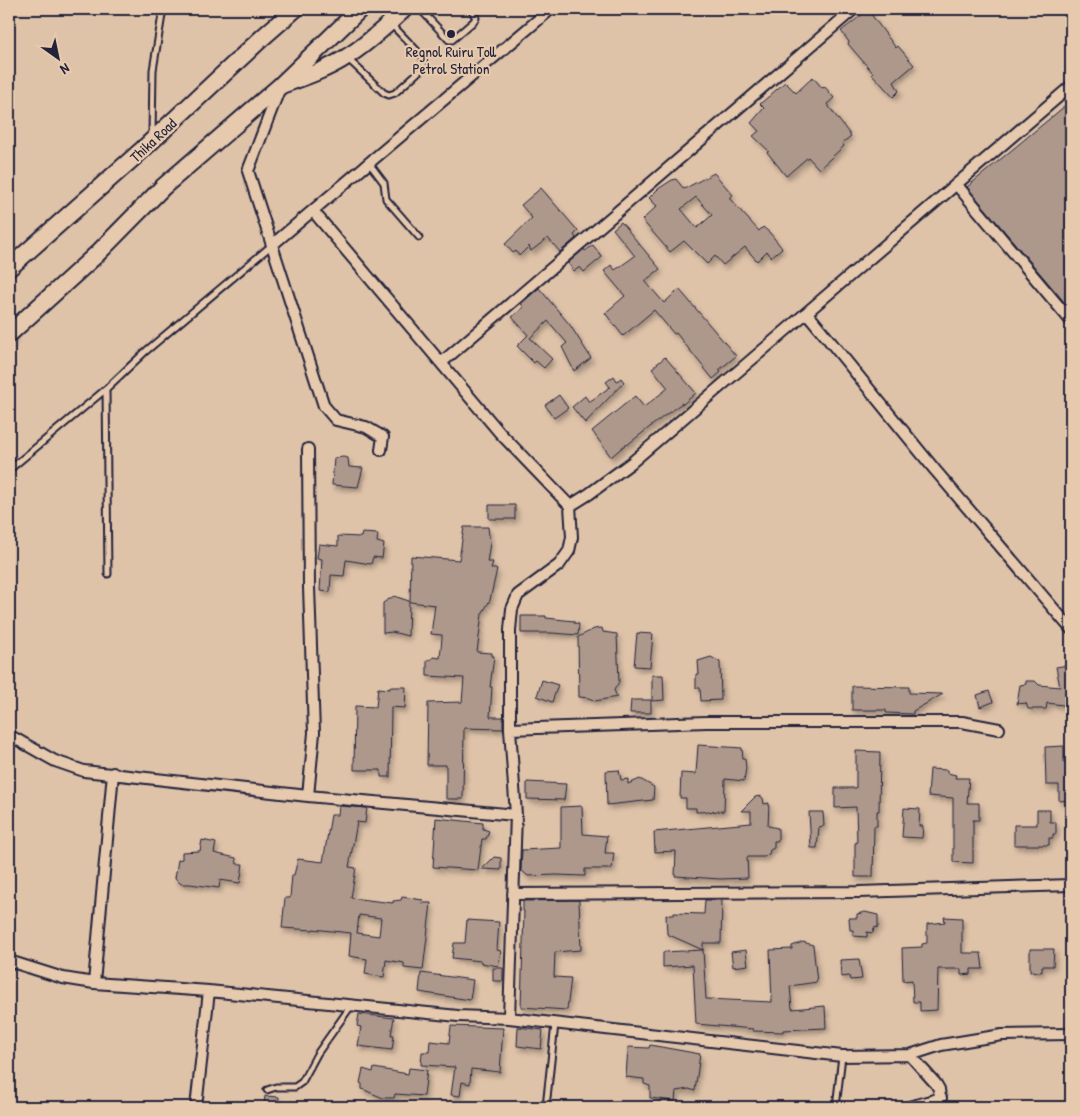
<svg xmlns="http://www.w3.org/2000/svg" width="1080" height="1116" viewBox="0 0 1080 1116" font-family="'Patrick Hand',sans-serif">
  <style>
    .built { fill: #d0b6a0 }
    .building { fill: #ae988c; stroke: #22223b; fill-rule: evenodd; filter: url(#shadow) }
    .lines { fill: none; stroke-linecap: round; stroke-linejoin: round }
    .service-casing { stroke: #22223b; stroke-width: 9 }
    .minor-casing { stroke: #22223b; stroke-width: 14 }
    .primary-casing { stroke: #22223b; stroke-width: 19 }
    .trunk-casing { stroke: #22223b; stroke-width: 20 }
    .service { stroke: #e7caae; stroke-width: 5 }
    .minor { stroke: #e7caae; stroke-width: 10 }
    .primary { stroke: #e7caae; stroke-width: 15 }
    .trunk { stroke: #e7caae; stroke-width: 16 }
    .poi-dot { fill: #22223b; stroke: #e7caae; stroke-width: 2 }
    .labels { text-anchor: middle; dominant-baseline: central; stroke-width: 4.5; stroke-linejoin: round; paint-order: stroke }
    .poi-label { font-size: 15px; fill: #22223b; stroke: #e7caae }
    .street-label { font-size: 15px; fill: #22223b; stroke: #e7caae }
  </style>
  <defs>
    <filter id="shadow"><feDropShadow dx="2.5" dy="4" stdDeviation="2.5" flood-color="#0004"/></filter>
  </defs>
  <rect width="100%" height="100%" fill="#dfc3a9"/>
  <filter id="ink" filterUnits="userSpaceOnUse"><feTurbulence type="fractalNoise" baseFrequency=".02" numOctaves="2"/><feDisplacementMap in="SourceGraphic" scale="10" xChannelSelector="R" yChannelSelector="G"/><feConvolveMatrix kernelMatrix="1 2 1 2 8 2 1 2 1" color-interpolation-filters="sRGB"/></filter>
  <g filter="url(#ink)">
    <path class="built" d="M23 333 16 350 9 369V344Z"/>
    <path class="building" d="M868 10 896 48 898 46 914 65 894 82 899 91 893 97 872 74 873 73 848 44 849 42 841 31Z
      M813 77 822 88 825 87 834 98 827 104 851 136 842 143 844 146 819 169 808 157 786 176 767 152 769 151 753 136 759 131 751 123 764 108 760 104 785 82 796 93Z
      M1071 101V310L967 187Z
      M714 173 733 195 729 198 759 231 763 227 770 233 782 248 771 257 767 251 757 261 745 247 723 265 715 256 707 264 684 241 670 252 642 220 657 206 649 198 658 189 672 180 676 179 684 189ZM696 197 712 215 697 228 681 209Z
      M541 188 578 231 574 235 576 238 560 252 548 238 531 251 529 246 519 256 516 251 513 253 505 244 532 218 521 205Z
      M621 222 660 269 645 281 664 303 679 289 736 356 719 370 721 372 713 379 676 333 674 334 654 310 623 336 605 313 625 296 604 271 611 265 615 270 635 256 613 229Z
      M593 245 602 257 584 272 580 267 574 271 568 263 584 249 585 251Z
      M539 288 570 325 591 358 574 371 562 347 567 343 548 321 530 338 552 359 544 368 536 361 534 363 517 346 528 335 512 317 524 307 521 304Z
      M665 357 696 393 682 405V403L664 416 627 445 626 444 611 457 592 431 635 396 644 407 668 388 652 368Z
      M614 376 617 381 621 378 624 382 585 423 572 407 585 396 589 402 610 387 606 382Z
      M559 395 568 408 554 418 545 405Z
      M343 457 348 458 349 467 363 468 358 487 332 485 334 458Z
      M489 505H515V519H489Z
      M464 527H488L490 543 487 562H493L491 569H497L490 600 482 614 477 652 492 653V656H494L490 687H492L490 717H503V729L464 728 463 799H446V765H427L428 703 462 702 464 678 427 676V660L432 659 433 657 440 658 442 638V635L431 634 435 605 410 602 411 556 459 560Z
      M362 533 378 534 377 542 384 544 382 558 373 557 371 564 346 560 344 576 331 575 330 592 320 591 322 559 317 558 319 544 338 546V536L361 537Z
      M394 596 409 601 408 636 392 632 383 633V603Z
      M521 616H546V618L574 621V623L579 624 578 635 552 633H521Z
      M602 628 603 632 617 634 619 682 614 690 617 697 595 701 589 698 579 697 578 637 594 629Z
      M637 633 653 634 650 667 634 666Z
      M711 657 720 662 721 700 701 701 700 688H696V674H699L698 661Z
      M1068 665 1071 682V706L1047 703 1046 709H1028L1026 703 1017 704 1020 685 1026 684V681H1035L1039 685 1060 687 1056 667Z
      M652 675H663L664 700 652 701Z
      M542 680 558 685 552 702 537 696Z
      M852 686 909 687V693L943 694 913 711V714L886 713V710H852Z
      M390 687H406L405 708 391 707 390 777H381V770H354L355 706 376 707 378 688 390 689Z
      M989 691 993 702 980 707 977 695Z
      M631 700H651V713H630Z
      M698 745 742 748 743 759H745L746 768 744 781 725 779 724 811 696 812V808H686V798H680L681 773 696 774Z
      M1064 746V762H1071V800L1059 801V785H1046L1045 747Z
      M856 751 880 752 879 811H877V826H874L873 877H855V843H857L856 807 835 808V788H856Z
      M930 769 947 770V773L956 775 955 778H969L967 803H979V820H973V863L953 862V798L928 796Z
      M619 770 621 780 628 779V784L640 779 654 787 653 800 607 805 606 771Z
      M527 782 566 784 564 800 527 799Z
      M760 796 763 798 764 804 769 803 768 826 778 828V841H774V848L770 850 769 854 764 857H747L748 878 720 879 675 876 676 851 655 852 654 832 751 823V811H741L755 797Z
      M339 806 367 808 365 823 357 822 349 867 356 868 351 898 393 903V901L401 900 402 897 423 900 422 903H431L423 970 404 968V963L386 960 384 977 365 974 367 959 349 956 351 933 313 929V930L282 928 285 898H290L292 875H294L298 859 323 862 331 815H338ZM359 915 381 918 379 936 357 933Z
      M582 806 583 834 607 836 605 853H614L612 869H585V876L556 875 528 876 521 870 522 850 561 848V807Z
      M904 808 920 809 919 826H923L922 838 902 837Z
      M1037 810H1050V822H1056V834H1053V838H1049V845H1014V825H1037Z
      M809 812H823L824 826 819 827 817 848H811Z
      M436 818 483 823V829L489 831 486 839H482L478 870 433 867Z
      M202 840 216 843 214 853 236 858 237 864H243L240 883 220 880 219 888 190 884H181L175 878 178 860 182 859V852L200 851Z
      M494 857 501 858V870L482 869Z
      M579 900 581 950 555 952 554 977 571 978 567 1010 521 1007 524 911H523V901Z
      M705 900H722L721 943H703V950L667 934 666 915H674V913L704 914Z
      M865 912 878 915V927L874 928 873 933 867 932V937L853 936V930H850L849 918H857V914Z
      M944 917 962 918V953H981L983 969H971V974L961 975V969H938L937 1010 920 1011V1002H913L912 980 903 981 902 948 922 947V944L927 943V924L945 922Z
      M467 920 499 922 497 950 501 951 498 966 481 963V961L452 958 454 943H465Z
      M803 942 813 945 817 982 790 986 792 1009 825 1006 826 1028 783 1030V1032L753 1031V1029L696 1024 693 965 663 967V952L703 950 706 999 772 1002 770 950 792 949V946Z
      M1030 949H1054L1053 966H1042V972L1030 971Z
      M746 950 748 965 733 967 731 952Z
      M859 959 862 979 850 980 849 976 841 977 840 960Z
      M493 968H503V981H493Z
      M421 973 473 980 470 1000 419 992Z
      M359 1014 394 1018 391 1035H394L392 1050 358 1046 361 1027 357 1026Z
      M451 1026 503 1028 500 1072 471 1069 470 1084 462 1082 460 1096 451 1095 455 1067 421 1065 422 1052H429L430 1041 449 1043Z
      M518 1027 543 1030 541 1049 517 1046Z
      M650 1045 700 1054 695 1091 689 1089 676 1091 675 1101 650 1098V1086L644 1084V1079L626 1077 628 1047 649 1048Z
      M374 1068 408 1074 409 1068 427 1070 424 1096 395 1094 394 1098H383L362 1089V1084L360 1083 363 1069 373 1072Z
      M265 1096 279 1097 278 1106 264 1105Z"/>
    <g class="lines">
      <defs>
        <path id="service" d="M420 9 449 40H452L473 22 476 18 471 9
          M347 58 384 93 389 95 395 93 424 67 423 57 392 25
          M152 135 153 70 163 9
          M369 163 384 183 386 199 419 237
          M106 389 108 574
          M9 470 106 389 146 351 272 245
          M267 1090 276 1087H295L302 1082 317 1054 351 1006
          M546 1107 555 1024
          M836 1107 842 1056"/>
        <path id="minor" d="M1067 9 1071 14
          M279 90 248 171 324 406 336 420 366 427 383 437 381 450
          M956 184 1071 321
          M313 211 500 433 570 506 572 537 569 551 559 565 518 595 512 609 510 630V729L516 815 509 1018
          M272 245 551 9
          M807 313 935 470 1071 629
          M441 363 854 9
          M308 449 309 587 314 733 308 796
          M570 506 589 494 631 463 1071 86
          M510 729 706 722H962L999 729
          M9 735 55 761 84 771 308 796 516 815
          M513 894 859 892 1071 885
          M9 961 63 978 94 983 209 991 458 1016 509 1018 842 1056 910 1055 941 1045 1002 1035 1071 1034
          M94 983 113 773
          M910 1055 936 1084 939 1089 941 1107
          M196 1107 209 991
          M909 1107 941 1098"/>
        <path id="primary" d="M280 86C303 78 327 70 348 56 369 43 386 26 405 9"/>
        <path id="trunk" d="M9 268 141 151 263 37 295 9
          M9 334 97 254 163 187 280 86 360 9"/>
      </defs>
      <use href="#service" class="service-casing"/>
      <use href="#minor" class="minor-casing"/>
      <use href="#primary" class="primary-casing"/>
      <use href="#trunk" class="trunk-casing"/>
      <use href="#service" class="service"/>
      <use href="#minor" class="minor"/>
      <use href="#primary" class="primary"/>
      <use href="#trunk" class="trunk"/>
    </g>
  </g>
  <circle class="poi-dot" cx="451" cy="34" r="5"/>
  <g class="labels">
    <g class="poi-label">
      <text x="451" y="51">Regnol Ruiru Toll<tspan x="451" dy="17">Petrol Station</tspan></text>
    </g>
    <g class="street-label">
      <text transform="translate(153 140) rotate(-43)">Thika Road</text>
    </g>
  </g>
  <rect width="1080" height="1116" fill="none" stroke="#e7caae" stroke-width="30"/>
  <rect x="15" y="15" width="1050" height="1086" fill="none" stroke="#22223b" stroke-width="2" filter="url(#ink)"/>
  <g transform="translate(58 58) rotate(147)" stroke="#e7caae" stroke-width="4" paint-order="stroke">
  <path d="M0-4L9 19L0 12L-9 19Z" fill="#22223b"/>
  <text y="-8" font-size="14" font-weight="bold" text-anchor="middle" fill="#22223b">N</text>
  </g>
</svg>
